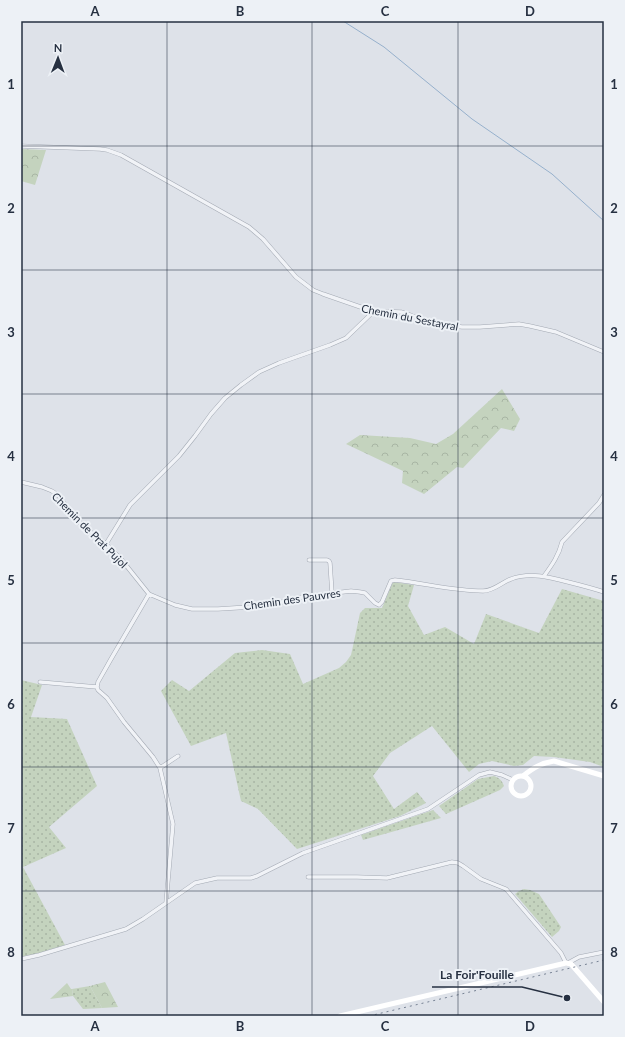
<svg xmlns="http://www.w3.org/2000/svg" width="625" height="1037" viewBox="0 0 625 1037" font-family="Lato,sans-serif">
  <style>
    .grass { fill: url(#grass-dots) }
    .forest { fill: url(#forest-crowns) }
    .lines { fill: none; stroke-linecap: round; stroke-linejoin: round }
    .stream { stroke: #96b0cc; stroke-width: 1 }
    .street-casing { stroke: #a3a9b3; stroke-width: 4.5 }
    .street { stroke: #f1f3f7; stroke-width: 3.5 }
    .secondary { stroke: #fff; stroke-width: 5 }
    .rail { stroke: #768193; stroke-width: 1; stroke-dasharray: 2 4; stroke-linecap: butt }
    .grid { fill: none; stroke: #263041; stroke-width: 1; stroke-opacity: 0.55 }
    .labels { text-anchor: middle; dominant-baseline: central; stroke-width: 4; stroke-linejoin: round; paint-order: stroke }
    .street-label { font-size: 11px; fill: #263041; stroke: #edf1f6 }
    .leader { fill: none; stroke: #263041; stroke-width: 1.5 }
    .callout-dot { fill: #263041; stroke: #edf1f6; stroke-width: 1.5 }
    .callout-label { font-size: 12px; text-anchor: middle; font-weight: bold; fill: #263041; stroke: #edf1f6; stroke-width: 4; stroke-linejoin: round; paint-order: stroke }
    .neatline { fill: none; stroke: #263041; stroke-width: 1.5 }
    .grid-label { font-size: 13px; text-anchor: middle; font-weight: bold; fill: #263041 }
  </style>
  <defs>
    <pattern id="grass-dots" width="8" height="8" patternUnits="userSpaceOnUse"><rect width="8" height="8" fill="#c4d3be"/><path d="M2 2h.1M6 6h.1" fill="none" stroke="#a8b5a4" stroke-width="1.8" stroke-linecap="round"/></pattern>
    <pattern id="forest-crowns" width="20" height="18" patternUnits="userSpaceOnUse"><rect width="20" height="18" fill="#c4d3be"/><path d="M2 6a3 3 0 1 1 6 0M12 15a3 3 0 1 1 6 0" fill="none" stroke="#a8b5a4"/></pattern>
  </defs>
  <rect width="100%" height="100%" fill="#dee2e9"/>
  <path class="grass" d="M393 582 414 585 408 606 424 635 445 627 474 644 486 614 539 633 562 589 604 601V767L590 762 554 757 534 756 523 765 514 766 492 761 479 764 469 772 432 726 390 753 373 776 394 809 417 792 426 803 400 816 297 849 258 809 241 801 226 733 191 746 161 691 172 680 189 691 235 653 262 650 290 654 303 684 339 668 346 662 351 655 353 646 360 613 365 608H382Z
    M21 680 42 685 31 717 67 719 97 786 49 827 66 848 23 867 65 945 36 954 21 957Z
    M494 776C499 778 502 780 504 786L500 790 446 814 439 806 478 779Z
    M433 810 441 818 363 840 361 835Z
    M524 889 530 890 539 894 561 927 559 931 552 937 515 894 519 891Z
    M90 986 102 1008 83 1009 73 996 72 989Z"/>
  <path class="forest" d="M21 149 46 150 35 185 21 181Z
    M502 389 520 419 514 431 501 428 463 468 457 467 424 494 402 483 403 471 346 444 360 435 410 438 436 444 453 434Z
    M105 982 118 1007 102 1008 90 986Z
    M67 983 71 989H72L73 996 50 999Z"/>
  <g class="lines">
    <path class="stream" d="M343 21 384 47 472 119 552 174 604 221"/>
    <defs>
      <path id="street" d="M21 146 100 149 107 150 121 155 249 227 263 239 296 277 313 290 323 294 372 311 401 312 410 315 428 322 439 324 462 327H480L519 324 530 326 556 332 604 352
        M21 482 42 487 52 491 59 496 73 516 87 529 106 544 121 559 149 594 175 605 192 609H218L266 606 302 597 351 591 360 592 365 593 375 603 379 605 382 602 391 581 395 580C424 583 453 591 483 591 494 591 502 582 511 579 530 572 549 577 568 582 580 585 592 588 604 592
        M106 544 130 505 179 456 195 436 211 414 225 398 241 385 259 372 279 363 330 345 346 338 371 314 372 311
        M309 560H327L329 561 330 563 332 593
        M544 576C552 565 559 555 562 542L599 503 604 495
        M149 594 111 659 98 682 97 687 98 690 107 698 124 722 153 757 160 768 173 824 166 903
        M40 682 97 687
        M160 768 178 756
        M308 877H357L387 878 452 862 458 863 463 866 481 879 506 889 561 953 566 963
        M21 959 39 955 126 929 143 919 195 883 217 878H251L257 876 303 853 428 809 479 775 490 772 502 775 513 780
        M568 963 579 957 604 952"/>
    </defs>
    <use href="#street" class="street-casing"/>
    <use href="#street" class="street"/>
    <path class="secondary" d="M523 776C533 768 541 763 554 761L604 776
      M511 786a10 10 0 1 1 20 0a10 10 0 1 1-20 0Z
      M340 1016 566 963 571 964 604 1002"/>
    <path class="rail" d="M369 1016 604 960"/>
  </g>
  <path class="grid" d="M167 21V1016M312 21V1016M458 21V1016M21 146H604M21 270H604M21 394H604M21 518H604M21 643H604M21 767H604M21 891H604"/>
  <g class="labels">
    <g class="street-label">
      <text transform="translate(410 317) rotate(11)">Chemin du Sestayral</text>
      <text transform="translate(90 530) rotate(45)">Chemin de Prat Pujol</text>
      <text transform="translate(292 599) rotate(-8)">Chemin des Pauvres</text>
    </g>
  </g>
  <path class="leader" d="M567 998L522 987H432"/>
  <circle class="callout-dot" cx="567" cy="998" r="4"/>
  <g class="callout-label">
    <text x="477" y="979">La Foir'Fouille</text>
  </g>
  <rect width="625" height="1037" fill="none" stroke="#edf1f6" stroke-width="44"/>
  <g transform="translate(58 58) rotate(1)" stroke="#edf1f6" stroke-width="3" paint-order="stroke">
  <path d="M0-3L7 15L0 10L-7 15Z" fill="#263041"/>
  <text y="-6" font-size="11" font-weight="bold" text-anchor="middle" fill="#263041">N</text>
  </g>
  <rect x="22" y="22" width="581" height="993" class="neatline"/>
  <g class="grid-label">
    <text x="95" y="16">A</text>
    <text x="240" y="16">B</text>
    <text x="385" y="16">C</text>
    <text x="530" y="16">D</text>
    <text x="11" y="89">1</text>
    <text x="614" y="89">1</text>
    <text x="11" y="213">2</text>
    <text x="614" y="213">2</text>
    <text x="11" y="337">3</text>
    <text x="614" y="337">3</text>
    <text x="11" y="461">4</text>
    <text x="614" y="461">4</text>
    <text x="11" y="585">5</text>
    <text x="614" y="585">5</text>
    <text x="11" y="709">6</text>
    <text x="614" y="709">6</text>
    <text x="11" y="833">7</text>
    <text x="614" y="833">7</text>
    <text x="11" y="957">8</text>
    <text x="614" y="957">8</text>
    <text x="95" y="1031">A</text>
    <text x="240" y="1031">B</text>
    <text x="385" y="1031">C</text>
    <text x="530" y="1031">D</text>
  </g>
</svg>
